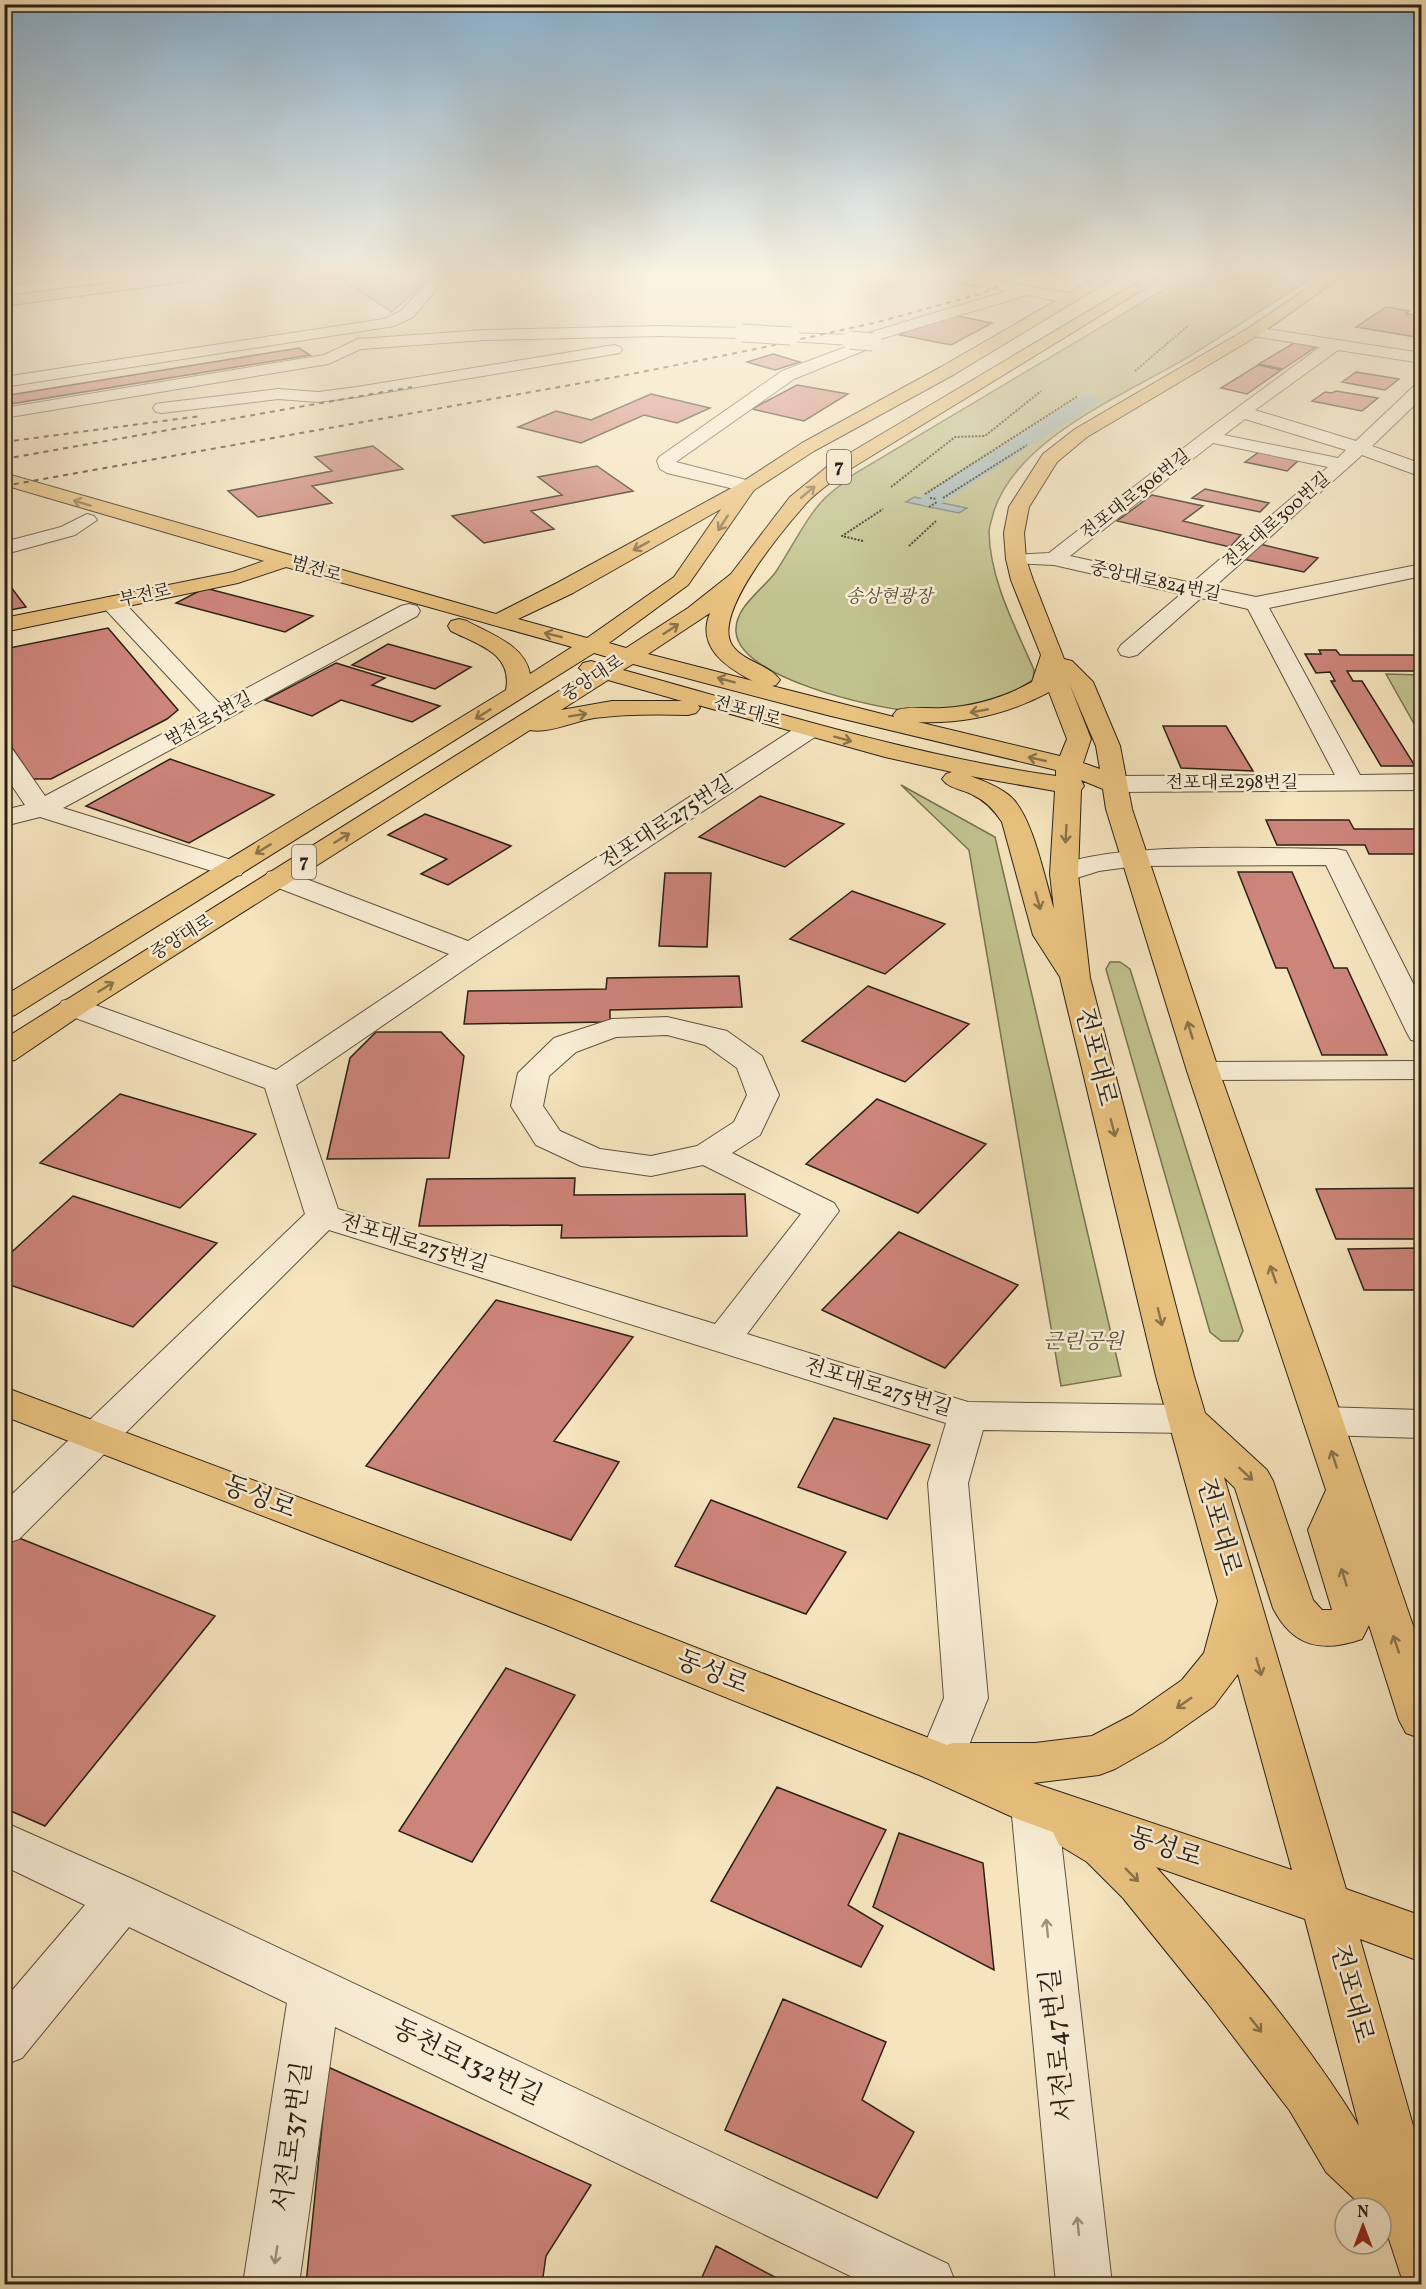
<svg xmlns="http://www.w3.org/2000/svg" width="1426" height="2289" viewBox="0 0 1426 2289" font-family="Vollkorn,'Noto Serif KR',serif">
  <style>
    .green { fill: #c1c28e; stroke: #767251; stroke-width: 1.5 }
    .water { fill: #a3bbbd; stroke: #737d79; stroke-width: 1.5 }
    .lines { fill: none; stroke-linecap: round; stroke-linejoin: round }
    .canal { fill: #a3bbbd; fill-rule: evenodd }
    .building { fill: #cd847a; stroke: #2b2114; stroke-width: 1.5 }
    .minor-casing { stroke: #5e523e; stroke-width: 2 }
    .major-casing { stroke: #2b2114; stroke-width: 2 }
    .path { stroke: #2b2114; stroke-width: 2; stroke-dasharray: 2 1.5; stroke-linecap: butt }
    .minor { fill: #f8edd5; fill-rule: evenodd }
    .major { fill: #eac27f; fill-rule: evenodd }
    .rail { stroke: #2b2114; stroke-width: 2; stroke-dasharray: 5 5; stroke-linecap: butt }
    .minor-bridge-casing { stroke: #5e523e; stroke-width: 19; stroke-linecap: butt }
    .minor-bridge { stroke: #f8edd5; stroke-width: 17 }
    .oneway { stroke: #8a724a }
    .oneway2 { stroke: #9c917e }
    .labels { text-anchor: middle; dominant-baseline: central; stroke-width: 5; stroke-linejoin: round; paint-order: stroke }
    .far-street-label { font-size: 18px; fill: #2b2114; stroke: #f8edd5 }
    .far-park-label { font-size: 18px; font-style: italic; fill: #585139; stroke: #f8edd5 }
    .shield { fill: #f8edd5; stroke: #685e4e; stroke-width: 1.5 }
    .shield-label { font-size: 20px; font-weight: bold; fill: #2b2114 }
    .street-label { font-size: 21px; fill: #2b2114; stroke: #f8edd5 }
    .park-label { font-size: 21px; font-style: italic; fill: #585139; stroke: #f8edd5 }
    .near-street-label { font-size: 26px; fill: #2b2114; stroke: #f8edd5 }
  </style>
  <rect width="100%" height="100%" fill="#f5e4be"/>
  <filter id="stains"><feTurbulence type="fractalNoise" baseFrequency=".00333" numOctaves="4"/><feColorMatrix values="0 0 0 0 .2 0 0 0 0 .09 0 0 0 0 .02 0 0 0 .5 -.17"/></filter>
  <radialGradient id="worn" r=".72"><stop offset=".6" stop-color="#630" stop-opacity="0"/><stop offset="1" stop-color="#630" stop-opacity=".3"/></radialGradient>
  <path class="green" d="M4 277H76L5 286Z
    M338 277H430L392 312Z
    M1185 277H1313C1272 303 1232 330 1190 356 1127 394 1015 438 993 514 992 520 989 526 989 532 990 580 1015 626 1034 670L1033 680C1016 690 999 702 980 706 962 710 929 712 911 711 873 708 740 678 736 632 734 608 762 590 775 573 790 551 808 514 826 497 835 489 845 482 854 474Z
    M1386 674 1421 675V736Z
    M901 785 995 837 1121 1376 1061 1386 969 850Z
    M1110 962H1120L1130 969 1243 1331 1238 1341H1221L1210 1332 1106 969Z"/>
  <path class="water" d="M914 497 967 508 959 513 906 502Z"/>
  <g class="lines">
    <path class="canal" d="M1089 394 1096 396 1099 400 1096 404 939 505 931 507 923 505 920 500 923 495 1082 396Z"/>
  </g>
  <path class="building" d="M1386 307 1409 311 1406 314 1422 316V338L1356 327Z
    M958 316 992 323 951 345 900 335 919 325Z
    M1294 343 1316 347 1283 369 1259 364Z
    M299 348 310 355 4 405V396Z
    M773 354 800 362 775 370 747 362Z
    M1258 365 1281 370 1247 394 1221 388Z
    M1356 372 1399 379 1385 390 1342 382Z
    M797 385 848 394 804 421 752 409Z
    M1336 391 1378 398 1362 411 1312 401 1325 392 1332 393Z
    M651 394 710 408 677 423 644 415 581 443 518 427 556 411 591 420Z
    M373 446 403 469 312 486 332 503 258 517 228 491 332 471 315 457Z
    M1259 452 1299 460 1287 471 1245 462Z
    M597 466 633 491 531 511 554 529 484 543 452 516 562 495 538 477Z
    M1205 489 1269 503 1260 512 1192 498Z
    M1152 495 1203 506 1183 521 1241 535 1230 547 1117 521Z
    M1260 544 1318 558 1304 572 1243 559Z
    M4 578 26 607 4 611Z
    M205 588 313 616 285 632 176 603Z
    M108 628 178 710 167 719 51 779H33L4 736V649Z
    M388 644 471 667 435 689 352 665Z
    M1319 650H1336L1340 655H1422V671H1347L1353 681H1362L1415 766H1381L1331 681H1335L1330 672 1316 673 1305 654H1321Z
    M336 663 385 678 372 685 440 706 412 722 341 700 312 716 265 700Z
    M1163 726H1226L1253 771 1181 768Z
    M170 759 274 795 189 843 86 806Z
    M760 796 844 824 785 867 699 837Z
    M425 814 511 846 448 885 421 874 447 859 388 835Z
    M1266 820H1349L1354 829H1422V854H1369L1365 845H1277Z
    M1238 872H1292L1334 968H1347L1387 1055H1322L1287 968H1276Z
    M665 873H711L707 947 659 946Z
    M852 891 945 924 885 974 790 939Z
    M739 976 742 1007 610 1010V1022L464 1024 468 991 606 989 607 978Z
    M868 986 969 1024 905 1082 802 1041Z
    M376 1032H441L464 1056 449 1158 327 1159 350 1058Z
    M120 1094 256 1134 180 1208 40 1163Z
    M877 1099 986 1144 918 1213 806 1164Z
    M575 1178 574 1195 745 1194 747 1236 561 1238 562 1225 419 1226 427 1179Z
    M1422 1188V1239H1336L1316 1189Z
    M73 1196 217 1243 133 1327 4 1283V1259Z
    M899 1232 1018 1285 945 1368 822 1310Z
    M1422 1248V1290H1364L1348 1249Z
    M496 1300 633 1337 554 1441 619 1462 571 1540 366 1466Z
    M834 1418 930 1445 887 1519 798 1487Z
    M711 1500 846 1552 806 1614 675 1566Z
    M14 1536 215 1616 45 1826 4 1808V1546Z
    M506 1668 575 1695 472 1862 399 1831Z
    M777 1787 886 1830 848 1905 883 1926 861 1967 711 1901Z
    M899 1833 983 1863 994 1970 873 1907Z
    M783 1999 886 2042 862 2100 914 2132 877 2198 725 2130Z
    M328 2067 591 2185 546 2256 542 2284H306Z
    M716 2246 788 2284H699Z"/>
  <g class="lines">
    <defs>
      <path id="minor" d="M432 277H447L413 317 394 326 4 387V377L384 319 401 311Z
        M946 277H977L1068 293 1076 298 1068 303 1027 295 877 340 868 349 794 379 676 462 754 482 757 486 754 490 747 492 667 473 660 469 657 461 659 457 782 371 851 345 791 341 785 339 783 336 785 333 850 335 856 337 858 340 856 342 865 334 1007 291 953 281Z
        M659 326 742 328 750 333 742 338 659 336 485 340 361 349 328 364 4 418V408L324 355 358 339 485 330Z
        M1253 327 1422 353V363L1338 350 1255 410 1356 441 1416 384 1422 383V398L1372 446 1422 464V477L1362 455 1213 588 1256 597 1422 564V576L1269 608 1360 775 1422 774V790L1113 792 1104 789 1100 784 1104 779 1113 776 1335 775 1248 609 1201 598 1137 655 1129 657 1121 655 1118 650 1121 645 1181 594 1054 565 1009 563 1006 559 1009 555 1049 553 1203 433 1320 347 1247 335 1245 332ZM1245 419 1346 450 1338 458 1224 435ZM1213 443 1328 467 1192 583 1070 556Z
        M614 345 620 347 622 350 620 353 357 397 318 402 278 399 162 413 156 412 153 408 156 404 162 403 278 389 318 392 357 387Z
        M87 514 94 516 97 520 75 535 9 553 4 552V542L61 527Z
        M112 597 120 598 219 703 401 606 409 604 417 606 420 611 417 616 63 808 241 863 245 869 241 875 231 877 40 817 4 826V810L25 805 4 774V748L13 750 45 796 202 713 104 608 101 603 104 598Z
        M809 723 818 725 821 730 818 735 481 958 296 1085 338 1209 715 1324 801 1214 703 1165 651 1176 581 1166 536 1145 511 1106 518 1073 554 1038 612 1019 667 1017 727 1031 762 1056 779 1095 760 1135 732 1153 834 1203 839 1211 747 1334 968 1402 1187 1405 1201 1409 1206 1419 1201 1429 1187 1433 983 1430 968 1483 988 1698 956 1777 940 1783 924 1777 917 1763 944 1698 928 1483 946 1423 329 1230 19 1539 4 1544V1502L305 1214 265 1088 62 1013 58 1007 62 1001 73 998 84 1001 276 1070 449 954 268 884 264 878 268 872 278 870 288 872 468 941 800 725ZM667 1035 705 1045 737 1068 747 1095 734 1122 697 1146 651 1156 600 1149 560 1131 543 1106 549 1076 576 1052 616 1037Z
        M1336 849 1346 851 1349 857 1422 1001V1042L1411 1040 1407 1033 1326 865 1136 866 1099 871 1064 882 1054 880 1050 874C1074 839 1288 849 1336 849Z
        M1422 1061V1079L1203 1080 1192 1078 1187 1071 1192 1064 1203 1062Z
        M1322 1407 1422 1410V1438L1322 1435 1308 1431 1303 1421 1308 1411Z
        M1034 1785 1051 1791 1057 1805 1112 2284H1056L1011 1805 1017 1791Z
        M4 1822 139 1882 948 2264 956 2284H867L335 2027 299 2284H243L287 2003 129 1927 22 2058 4 2065V2000L85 1905 4 1866Z"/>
      <path id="major" d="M156 277H197L190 281 4 306V296Z
        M1097 277H1115L953 375 814 451 754 490 688 585 609 643 626 648 688 608 731 574 790 497 828 466 1146 277H1163L842 474C829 484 813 494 803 507 782 531 712 614 732 645 743 662 769 664 780 680L776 685 772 686 894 717 893 715 897 710C912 706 927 709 943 708 975 706 1003 698 1032 682L1041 655 1011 580 1006 559 1004 533 1009 507 1043 454 1075 429 1247 329 1324 277H1341L1259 335 1087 437 1057 462 1029 507 1024 533 1026 559 1033 580 1064 659 1072 661 1093 682 1120 746 1132 809 1219 1071 1327 1374 1422 1652V1739L1406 1733 1399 1720 1369 1625 1362 1639C1322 1653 1293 1647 1273 1608L1235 1488 1224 1477 1346 1889 1422 1916V1962L1360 1939 1422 2157V2284L1402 2279 1386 2230 1381 2225V2208H1364L1326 2172 1290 2111 1207 2002 1123 1898 1087 1862 1059 1845 1053 1832 1017 1819 924 1777 546 1625 4 1416V1387L576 1601 947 1745 953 1743H1035L1092 1736 1132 1715 1182 1680 1204 1653 1218 1601 1156 1376 1060 977 1033 935 1002 822C994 810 986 801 973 795 963 789 949 789 942 779L946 774 952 772 885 757 698 705 700 708 696 713 688 715C657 714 625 714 594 718 576 721 547 734 530 730L84 1013 15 1060 4 1062V1039L586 674 579 668 583 663 591 661 601 664 611 658 594 653 15 1015 4 1018V996L506 690C513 653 478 645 451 631L448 626 451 621 459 619 467 621C490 634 525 645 530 674L572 647 286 567 238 583 4 632V618L233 572 264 561 4 485V473L496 614 557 583 739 484 802 443 941 367ZM721 509 674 577 587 638 518 619 573 593ZM710 613C696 647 726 667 753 681L648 654ZM633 664 827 715 1056 770V776C909 755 766 709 623 670ZM608 680 682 701H612L561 710ZM1069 683 1096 746 1100 769 1083 763 1091 739ZM1049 692 1067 739 1060 756 918 722C964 724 1008 714 1049 692ZM970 776 1055 791 1050 874 1054 909C1045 880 1033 817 1011 797 1000 787 984 781 970 776ZM1081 780 1103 789 1106 809 1187 1071 1326 1490 1308 1530 1332 1610H1322L1313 1600 1273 1481 1267 1470 1205 1413 1194 1376 1090 978 1078 874 1081 790 1084 786ZM1238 1674 1292 1870 1033 1783 1099 1775 1115 1769 1164 1741 1214 1706ZM1156 1867 1305 1919 1359 2126C1302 2033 1229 1948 1156 1867Z"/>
    </defs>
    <use href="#minor" class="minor-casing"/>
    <use href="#major" class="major-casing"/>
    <path class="path" d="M1135 371 1189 325
      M891 487 955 437 985 436 1041 391
      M925 494 1078 396
      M930 498 937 499
      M943 498 1027 445
      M929 507 937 502
      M863 541 842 536 883 509
      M909 546 936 521"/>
    <use href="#minor" class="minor"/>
    <use href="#major" class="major"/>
    <path class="rail" d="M4 442 201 416
      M4 459 412 387
      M4 486 632 374 765 347 878 322 983 293 1021 277"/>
    <defs>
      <path id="minor-bridge" d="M742 333 791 336
        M850 340 873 342"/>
    </defs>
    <use href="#minor-bridge" class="minor-bridge-casing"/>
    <use href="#minor-bridge" class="minor-bridge"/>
  </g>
  <defs><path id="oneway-shaft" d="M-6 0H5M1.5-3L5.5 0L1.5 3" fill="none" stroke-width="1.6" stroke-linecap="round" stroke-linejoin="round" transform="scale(1.5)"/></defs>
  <g class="oneway">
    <use href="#oneway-shaft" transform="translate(808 492) rotate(-40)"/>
    <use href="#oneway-shaft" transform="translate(82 503) rotate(-163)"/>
    <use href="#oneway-shaft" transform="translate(723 523) rotate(123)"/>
    <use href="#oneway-shaft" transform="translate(641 546) rotate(151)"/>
    <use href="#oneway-shaft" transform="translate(671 629) rotate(-33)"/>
    <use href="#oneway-shaft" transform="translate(553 635) rotate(-166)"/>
    <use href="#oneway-shaft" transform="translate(726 680) rotate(-165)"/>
    <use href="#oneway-shaft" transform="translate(979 711) rotate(170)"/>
    <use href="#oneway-shaft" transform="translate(483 714) rotate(148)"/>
    <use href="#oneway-shaft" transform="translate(578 715) rotate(-9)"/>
    <use href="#oneway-shaft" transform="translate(843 739) rotate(15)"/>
    <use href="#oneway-shaft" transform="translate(1037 759) rotate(-167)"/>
    <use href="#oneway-shaft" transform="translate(1066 834) rotate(93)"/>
    <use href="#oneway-shaft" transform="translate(342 838) rotate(-32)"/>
    <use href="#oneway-shaft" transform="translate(263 849) rotate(148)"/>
    <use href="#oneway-shaft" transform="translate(1038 901) rotate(74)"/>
    <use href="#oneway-shaft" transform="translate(106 987) rotate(-32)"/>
    <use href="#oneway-shaft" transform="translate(1190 1030) rotate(-107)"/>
    <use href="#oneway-shaft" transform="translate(1113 1128) rotate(76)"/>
    <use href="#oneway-shaft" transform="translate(1273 1274) rotate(-109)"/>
    <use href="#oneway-shaft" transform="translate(1160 1317) rotate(76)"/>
    <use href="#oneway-shaft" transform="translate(1334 1459) rotate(-108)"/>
    <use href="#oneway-shaft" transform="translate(1246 1474) rotate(43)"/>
    <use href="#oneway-shaft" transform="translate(1344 1577) rotate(-107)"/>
    <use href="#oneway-shaft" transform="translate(1396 1644) rotate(-109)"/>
    <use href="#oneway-shaft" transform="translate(1259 1667) rotate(74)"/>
    <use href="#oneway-shaft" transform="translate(1184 1703) rotate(145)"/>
    <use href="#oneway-shaft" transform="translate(1132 1875) rotate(45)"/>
    <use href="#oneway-shaft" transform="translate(1256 2025) rotate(52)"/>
  </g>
  <g class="oneway2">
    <use href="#oneway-shaft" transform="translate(1047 1928) rotate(-96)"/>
    <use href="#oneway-shaft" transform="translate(1078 2226) rotate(-96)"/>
    <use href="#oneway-shaft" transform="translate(276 2255) rotate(98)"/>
  </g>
  <linearGradient id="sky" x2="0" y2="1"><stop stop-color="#8cb7d7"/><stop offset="0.46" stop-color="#faf3e2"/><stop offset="1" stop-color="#faf3e2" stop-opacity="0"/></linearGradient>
  <rect width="1426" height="597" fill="url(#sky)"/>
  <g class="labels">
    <g class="far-street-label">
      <text transform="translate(1136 495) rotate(-38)">전포대로306번길</text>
      <text transform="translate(1277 521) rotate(-41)">전포대로300번길</text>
      <text transform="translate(316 570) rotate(16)">범전로</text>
      <text transform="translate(1155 582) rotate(12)">중앙대로824번길</text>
      <text transform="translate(145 596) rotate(-12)">부전로</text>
      <text transform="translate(593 679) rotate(-33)">중앙대로</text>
      <text transform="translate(747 712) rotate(16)">전포대로</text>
      <text transform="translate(209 720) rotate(-28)">범전로5번길</text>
      <text x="1232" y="783">전포대로298번길</text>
      <text transform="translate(182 938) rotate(-32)">중앙대로</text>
    </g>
    <g class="far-park-label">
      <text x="889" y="597">송상현광장</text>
    </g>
    <g class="shield">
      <rect x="827" y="450" width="24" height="34" rx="4.5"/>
      <rect x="292" y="845" width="24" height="34" rx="4.5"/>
    </g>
    <g class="shield-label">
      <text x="839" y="467">7</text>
      <text x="304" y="862">7</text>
    </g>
    <g class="street-label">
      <text transform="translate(667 823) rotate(-33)">전포대로275번길</text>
      <text transform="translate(414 1244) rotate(17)">전포대로275번길</text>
      <text transform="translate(878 1388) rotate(17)">전포대로275번길</text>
    </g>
    <g class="park-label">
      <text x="1083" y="1342">근린공원</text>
    </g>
    <g class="near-street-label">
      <text transform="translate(1095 1057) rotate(76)">전포대로</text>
      <text transform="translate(259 1498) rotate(21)">동성로</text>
      <text transform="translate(1218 1527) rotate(74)">전포대로</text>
      <text transform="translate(712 1673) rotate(22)">동성로</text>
      <text transform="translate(1165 1848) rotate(18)">동성로</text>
      <text transform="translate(1351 1994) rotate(75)">전포대로</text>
      <text transform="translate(1059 2045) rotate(-96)">서전로47번길</text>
      <text transform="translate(467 2063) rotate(26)">동천로132번길</text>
      <text transform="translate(293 2137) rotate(-82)">서전로37번길</text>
    </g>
  </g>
  <rect width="1426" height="2289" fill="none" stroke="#f5e4be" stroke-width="24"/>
  <rect x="6" y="6" width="1414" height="2277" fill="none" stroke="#2b2114" stroke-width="3"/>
  <rect x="12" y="12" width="1402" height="2265" fill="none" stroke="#2b2114" stroke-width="1.5"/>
  <g transform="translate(1363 2226)"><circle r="28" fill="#f8edd5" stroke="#a69b88" stroke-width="1.5"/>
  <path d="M0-4.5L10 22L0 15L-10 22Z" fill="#8f2418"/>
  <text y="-9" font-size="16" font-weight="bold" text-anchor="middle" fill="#2b2114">N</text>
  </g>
  <rect width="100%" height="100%" filter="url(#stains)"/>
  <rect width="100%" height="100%" fill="url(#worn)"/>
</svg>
